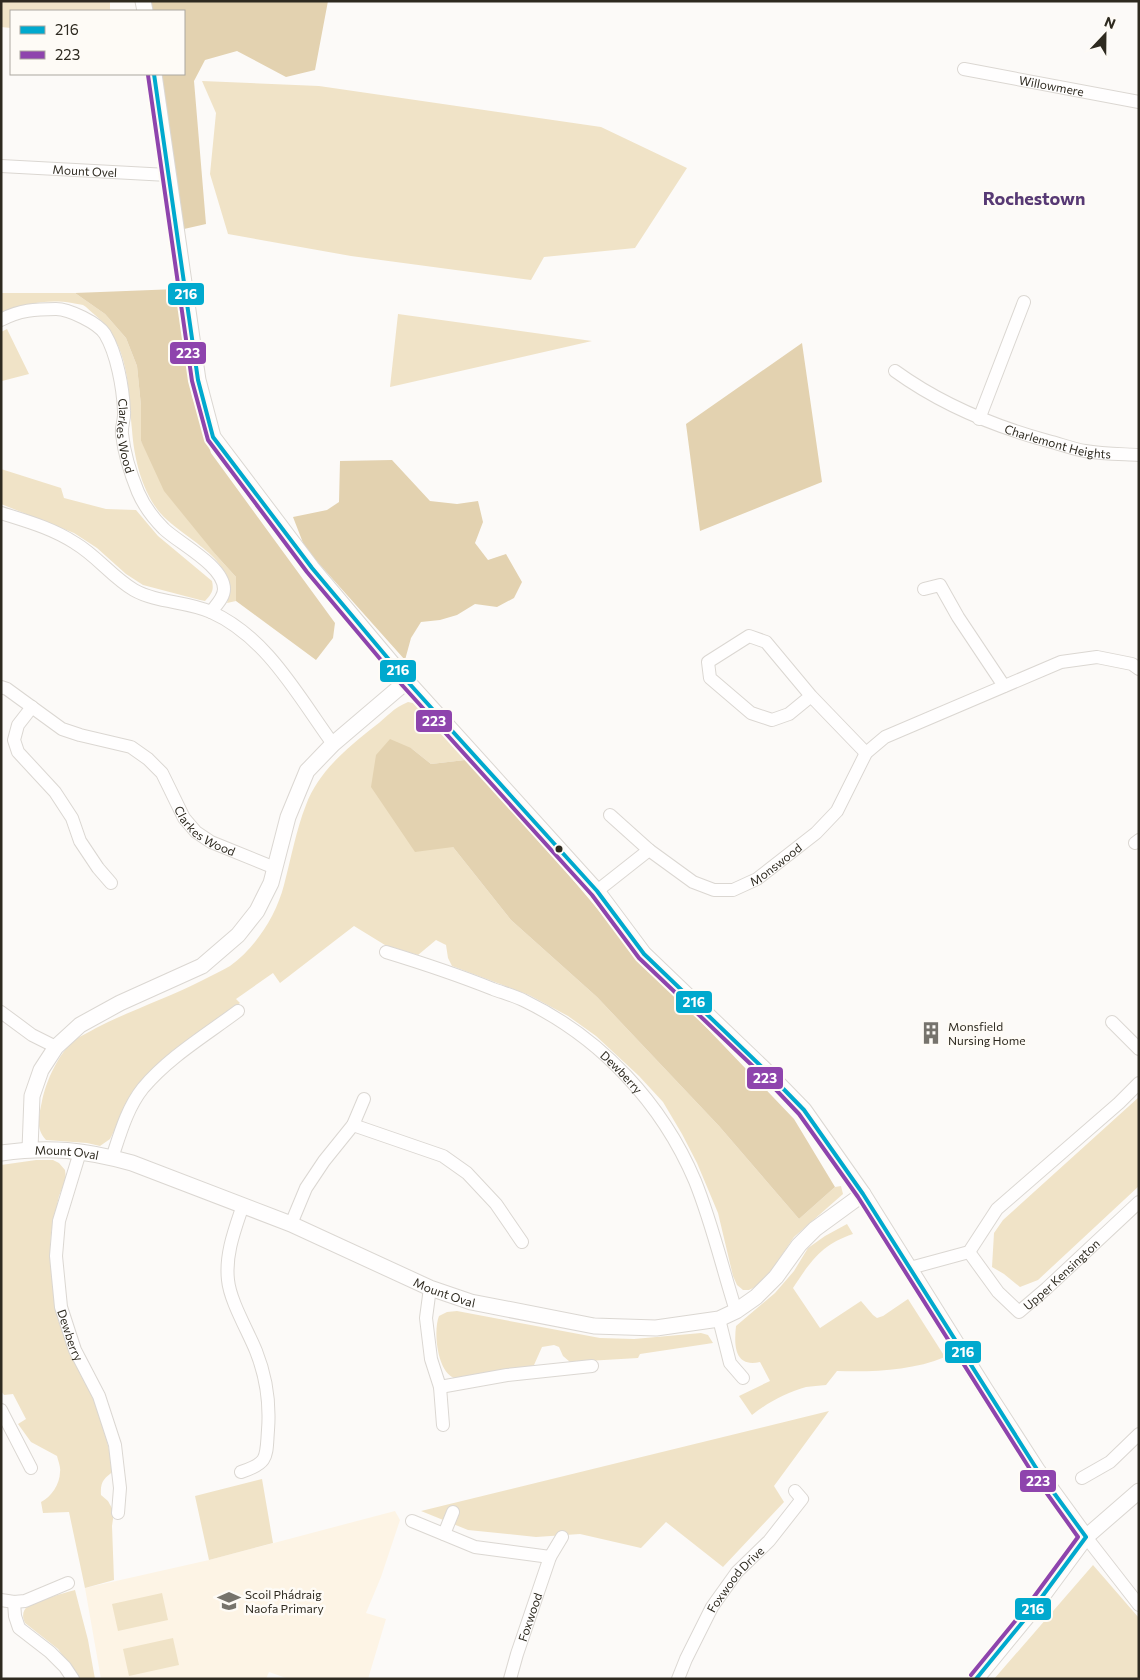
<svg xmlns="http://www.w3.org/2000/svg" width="1140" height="1680" viewBox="0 0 1140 1680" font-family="Commissioner,sans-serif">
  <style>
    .built { fill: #fdf4e5 }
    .green { fill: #f0e3c7 }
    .forest { fill: #e3d2b0 }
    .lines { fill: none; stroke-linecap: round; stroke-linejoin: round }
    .minor-casing { stroke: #dbd7d2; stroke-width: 14 }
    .tertiary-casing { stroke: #dbd7d2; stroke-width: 17 }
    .minor { stroke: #fffefe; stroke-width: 12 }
    .tertiary { stroke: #fffefe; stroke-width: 15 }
    .bus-1-casing { stroke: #fefbf6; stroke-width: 8 }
    .bus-2-casing { stroke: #fefbf6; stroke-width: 8 }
    .bus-1 { stroke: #00a9ce; stroke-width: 4 }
    .bus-2 { stroke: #8e44ad; stroke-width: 4 }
    .bus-dot { fill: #2e2a20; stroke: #fefbf6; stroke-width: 2 }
    .labels { text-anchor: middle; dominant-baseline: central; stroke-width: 5; stroke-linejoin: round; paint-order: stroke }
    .street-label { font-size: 12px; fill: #2e2a20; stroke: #fefbf6 }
    .poi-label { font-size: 12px; fill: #2e2a20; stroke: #fefbf6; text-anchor: start }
    .district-label { font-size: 18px; font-weight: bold; fill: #573974; stroke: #fefbf6 }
    .line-badge { stroke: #fefbf6; stroke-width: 2 }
    .badge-label { font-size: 14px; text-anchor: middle; font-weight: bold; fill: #fff }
  </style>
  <rect width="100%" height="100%" fill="#fcfaf8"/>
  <path class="built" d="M395 1511 400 1520 381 1577 366 1613 386 1619 368 1679H289L269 1672 266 1679H101L85 1588 209 1560Z"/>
  <path class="green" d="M1 1H110V11H11V28L1 27Z
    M202 81 319 86 601 127 687 168 635 248 544 257 531 280 351 256 228 234 210 174 216 113Z
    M1 293H75L105 314 126 338 137 366 141 406V441L216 555 236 577V601L227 603C242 558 178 538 157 509 141 487 134 457 132 430 128 389 130 344 95 315 91 312 87 307 83 305 80 304 75 304 72 303 47 299 25 304 1 312Z
    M398 314 592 341 390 387Z
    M7 329 29 374 2 381 1 332Z
    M1 469 61 488 64 498 106 509 136 510 158 536 212 581C214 590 212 594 205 601L200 600 143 585 126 574 97 548 74 533 1 504Z
    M408 702 418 704 465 760 431 764 411 748 453 847 511 920 597 997 719 1126 799 1219 835 1187 841 1186 843 1194 794 1237 769 1274 757 1286 749 1290H743L737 1285 733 1276 718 1213 697 1163 682 1134 663 1102 639 1076 596 1036 568 1016 529 995 452 966 448 958 446 945 436 940 418 955 385 945 354 926 280 983 273 973 236 999 240 1003 172 1051 134 1092 110 1139 100 1146 87 1143 46 1140C35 1128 39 1116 42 1101 46 1081 59 1052 76 1039 82 1035 90 1032 96 1028 131 1010 168 998 203 980 212 975 222 971 230 966 256 947 276 916 284 885 291 859 296 830 306 805 318 772 348 747 375 726 387 717 393 708 408 702Z
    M1139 1097V1186L1038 1280 1020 1287 1004 1274 992 1267 994 1233 1003 1220Z
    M36 1160H53L59 1163 65 1170 66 1179 59 1196 51 1233 50 1259 53 1289 58 1320 68 1345 100 1412 114 1471C104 1478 100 1482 101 1495L108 1501 114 1512 112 1526 114 1580 85 1588 69 1512 43 1513 41 1502C51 1497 60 1484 60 1472 61 1467 58 1461 57 1456L31 1442 18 1424 26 1419 13 1394 4 1395 1 1391V1165Z
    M847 1224 853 1234C822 1244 810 1262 793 1288L820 1328 861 1301 873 1315 877 1318 883 1316 908 1299 945 1357C911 1371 873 1372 837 1371L826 1385C819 1386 812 1386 806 1387 787 1392 767 1403 752 1415L739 1396 770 1381 760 1362C734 1368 734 1345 736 1326L775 1293 794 1271 808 1248 825 1236Z
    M457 1311 600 1338 634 1339 701 1333 708 1335 713 1343 640 1354 638 1358 570 1362 563 1356 559 1347 554 1345 542 1347 534 1365 527 1368 454 1378C437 1371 433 1331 439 1316L447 1312Z
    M829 1411 774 1486 784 1502 723 1567 666 1522 641 1548 580 1534 536 1537 468 1530 421 1511Z
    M262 1479 273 1543 209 1560 195 1496Z
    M1093 1565 1139 1618V1679H994Z
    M75 1590 88 1640 95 1679H79L58 1649 25 1623C22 1617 22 1610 29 1605 32 1602 68 1592 75 1590Z
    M162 1593 168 1620 118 1631 112 1604Z
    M173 1638 179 1665 129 1676 123 1649Z"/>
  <path class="forest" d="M150 1H328L315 70 286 77 237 51 205 60 194 81 206 224 184 229 160 74H184V11H152Z
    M177 289 192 396 211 453 335 623 333 638 316 660 236 601V577L216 555 164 491 141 441V406L137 366 126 338 105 314 75 293Z
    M802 343 822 482 700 531 686 424Z
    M392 460 430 501 457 504 478 501 483 522 475 543 488 560 506 554 522 582 514 598 497 607 475 604 457 615 440 620 421 622 411 638 405 660 305 548 293 517 327 510 339 502 340 461Z
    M390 739 411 748 431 764 465 760 507 802 634 952 794 1119 835 1187 799 1219 719 1126 597 997 511 920 453 847 415 852 371 787 376 755Z"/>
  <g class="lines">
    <defs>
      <g id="minor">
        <path id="s1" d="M964 69 1139 102"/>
        <path id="s2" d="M1 166 168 175"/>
        <path id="s3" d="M1 320C19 310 36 309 56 309 69 309 98 323 105 334 117 354 123 388 124 411 125 419 121 426 122 434 124 452 131 475 138 492 144 506 153 518 164 529 180 544 224 566 224 589 224 598 216 605 211 612"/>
        <path id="s4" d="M895 371C942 405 993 426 1048 441 1060 444 1073 449 1085 451 1102 454 1121 454 1139 455"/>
        <path d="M979 419 1024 302"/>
        <path d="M1 513C26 521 52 528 75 543 97 556 112 577 134 590 157 603 187 601 211 612 267 637 298 696 333 744"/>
        <path d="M924 589 940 585 958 617 1004 686"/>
        <path id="s5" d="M1 687 7 689 62 729 80 735 131 747 148 759 162 773 184 818 196 832 211 842 275 868"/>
        <path d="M811 696 789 714 772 720 751 713 710 678 708 662 749 636 766 642 811 696 866 753"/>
        <path d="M32 707 18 725 14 740 18 752 55 792 72 818 80 841 98 868 111 883"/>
        <path d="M610 815 649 850"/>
        <path d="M1135 843 1139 840"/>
        <path id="s6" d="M597 891 649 850 693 882 714 890H733L757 879 816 833 837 811 866 753 885 737 1061 662 1097 657 1132 664 1139 669"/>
        <path id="s7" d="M386 952C422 963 458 975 493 989 504 993 515 996 525 1001 601 1038 662 1103 695 1181 712 1223 722 1267 736 1311"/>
        <path d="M1 1012 32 1035 56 1047"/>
        <path d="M1112 1022 1139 1049"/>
        <path d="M353 1125 443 1156 467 1173 496 1204 522 1242"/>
        <path id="s8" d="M80 1152 59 1221 56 1256 61 1307 75 1350 99 1396 115 1445 120 1488 118 1513"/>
        <path d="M112 1158C120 1134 127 1108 143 1088 169 1057 206 1035 238 1011"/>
        <path d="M291 1224 306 1188 324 1161 353 1125 364 1099"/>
        <path id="s9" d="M969 1252 998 1292 1019 1312 1047 1288 1139 1202"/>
        <path d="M910 1268 969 1252 997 1209 1119 1103 1139 1083"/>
        <path d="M430 1288 426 1318 431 1359 440 1387 443 1425"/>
        <path d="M719 1319 730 1363 743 1378"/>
        <path d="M440 1387 507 1375 592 1366"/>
        <path d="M1 1410 31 1468"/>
        <path d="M241 1472C269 1463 266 1457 268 1430 270 1404 266 1376 256 1351 248 1331 230 1301 228 1280 225 1254 235 1229 243 1205"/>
        <path d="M1082 1478 1110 1462 1139 1434"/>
        <path d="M412 1521 475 1547 550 1557"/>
        <path d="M444 1534 453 1512"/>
        <path d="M1086 1537 1139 1605"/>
        <path d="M1 1600 14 1602 25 1601 68 1583"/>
        <path d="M14 1602 15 1616 19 1628 50 1652 65 1667 73 1679"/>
        <path id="s10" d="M510 1679 517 1654 550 1557 562 1537"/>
        <path id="s11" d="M678 1679 686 1659 712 1607 737 1572 769 1541 802 1499 795 1491"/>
      </g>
      <g id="tertiary">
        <path d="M143 1 145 11"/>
        <path d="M154 74 198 380 213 437 312 568 407 681 597 891 644 954 764 1069 804 1110 863 1194 985 1389 1038 1471 1086 1537"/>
        <path d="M30 1149 32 1096 41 1070 56 1047 80 1025 120 1003 202 966 238 935 257 911 271 883 288 817 307 771 333 744 407 681"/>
        <path id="s12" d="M1 1153C50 1146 85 1150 132 1163L291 1224 430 1288 471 1302 594 1326 656 1328 719 1319 736 1311 756 1297 776 1277 799 1245 815 1229 863 1194"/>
        <path d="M976 1679 1030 1613 1086 1537 1139 1491"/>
      </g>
    </defs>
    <use href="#minor" class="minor-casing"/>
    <use href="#tertiary" class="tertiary-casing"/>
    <use href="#minor" class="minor"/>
    <use href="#tertiary" class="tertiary"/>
    <defs>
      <path id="bus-1" d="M154 74 198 380 213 437 312 568 407 681 597 891 644 954 764 1069 804 1110 863 1194 1038 1471 1086 1537
        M976 1679 1030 1613 1086 1537"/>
      <path id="bus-2" d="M148 75 192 381 208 440 307 572 402 685 592 895 639 958 760 1073 799 1114 858 1197 1033 1474 1078 1537 1025 1609 971 1675"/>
    </defs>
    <use href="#bus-1" class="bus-1-casing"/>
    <use href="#bus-2" class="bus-2-casing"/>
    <use href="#bus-1" class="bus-1"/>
    <use href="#bus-2" class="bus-2"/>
  </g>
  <defs>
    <symbol id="building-bare" viewBox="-9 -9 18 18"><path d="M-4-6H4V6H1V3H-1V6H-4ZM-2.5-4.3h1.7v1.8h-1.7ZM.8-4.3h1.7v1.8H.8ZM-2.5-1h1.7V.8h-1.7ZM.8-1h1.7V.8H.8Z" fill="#76736c" stroke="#fefbf6" stroke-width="2.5" paint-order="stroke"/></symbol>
    <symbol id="school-bare" viewBox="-9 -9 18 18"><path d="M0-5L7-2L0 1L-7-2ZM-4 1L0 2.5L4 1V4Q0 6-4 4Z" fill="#76736c" stroke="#fefbf6" stroke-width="2.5" paint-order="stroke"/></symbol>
  </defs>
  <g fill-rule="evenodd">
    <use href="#building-bare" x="915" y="1017" width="32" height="32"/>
    <use href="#school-bare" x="213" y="1585" width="32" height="32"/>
  </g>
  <circle class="bus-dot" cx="559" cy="849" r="4.5"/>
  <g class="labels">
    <g class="street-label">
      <text stroke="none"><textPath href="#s1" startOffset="89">Willowmere</textPath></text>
      <text stroke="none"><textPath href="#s2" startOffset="84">Mount Ovel</textPath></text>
      <text stroke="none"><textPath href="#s3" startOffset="218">Clarkes Wood</textPath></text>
      <text stroke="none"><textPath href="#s4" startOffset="179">Charlemont Heights</textPath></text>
      <text stroke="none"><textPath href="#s5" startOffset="261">Clarkes Wood</textPath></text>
      <text stroke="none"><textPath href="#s6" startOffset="212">Monswood</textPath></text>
      <text stroke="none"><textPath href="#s7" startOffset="268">Dewberry</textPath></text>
      <text stroke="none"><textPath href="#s12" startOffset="66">Mount Oval</textPath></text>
      <text stroke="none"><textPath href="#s9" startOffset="135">Upper Kensington</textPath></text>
      <text stroke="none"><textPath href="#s12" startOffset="471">Mount Oval</textPath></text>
      <text stroke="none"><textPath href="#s8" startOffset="188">Dewberry</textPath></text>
      <text stroke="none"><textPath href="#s11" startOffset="116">Foxwood Drive</textPath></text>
      <text stroke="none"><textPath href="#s10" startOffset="65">Foxwood</textPath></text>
    </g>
    <g class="poi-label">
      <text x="948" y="1026">Monsfield<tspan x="948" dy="14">Nursing Home</tspan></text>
      <text x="245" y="1594">Scoil Phádraig<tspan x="245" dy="14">Naofa Primary</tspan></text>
    </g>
    <g class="district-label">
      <text x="1034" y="198">Rochestown</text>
    </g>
  </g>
  <g class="line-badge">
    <rect x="167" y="282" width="38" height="24" rx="5" fill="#00a9ce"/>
    <rect x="169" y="341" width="38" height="24" rx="5" fill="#8e44ad"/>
    <rect x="379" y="659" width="38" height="24" rx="5" fill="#00a9ce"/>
    <rect x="415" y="709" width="38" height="24" rx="5" fill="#8e44ad"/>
    <rect x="675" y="990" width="38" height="24" rx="5" fill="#00a9ce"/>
    <rect x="746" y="1066" width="38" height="24" rx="5" fill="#8e44ad"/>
    <rect x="944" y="1340" width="38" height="24" rx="5" fill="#00a9ce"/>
    <rect x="1019" y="1469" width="38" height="24" rx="5" fill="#8e44ad"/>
    <rect x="1014" y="1597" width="38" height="24" rx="5" fill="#00a9ce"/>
  </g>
  <g class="badge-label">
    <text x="186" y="299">216</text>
    <text x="188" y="358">223</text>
    <text x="398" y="675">216</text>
    <text x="434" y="726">223</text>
    <text x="694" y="1007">216</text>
    <text x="765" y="1083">223</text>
    <text x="963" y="1357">216</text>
    <text x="1038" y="1486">223</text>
    <text x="1033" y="1614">216</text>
  </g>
  <rect width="1140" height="1680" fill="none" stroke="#2e2a20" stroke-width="5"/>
  <rect x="10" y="10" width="175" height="65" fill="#fefbf6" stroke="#aba7a0"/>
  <rect x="20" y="26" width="25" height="8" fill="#00a9ce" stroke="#aba7a0"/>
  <text x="55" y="35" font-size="15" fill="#2e2a20">216</text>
  <rect x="20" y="51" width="25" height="8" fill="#8e44ad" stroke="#aba7a0"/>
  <text x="55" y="60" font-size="15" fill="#2e2a20">223</text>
  <g transform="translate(1105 35) rotate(22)" stroke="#fefbf6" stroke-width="4" paint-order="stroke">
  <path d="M0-4L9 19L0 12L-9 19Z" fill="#2e2a20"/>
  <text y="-8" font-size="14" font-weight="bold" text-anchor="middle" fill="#2e2a20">N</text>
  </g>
</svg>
